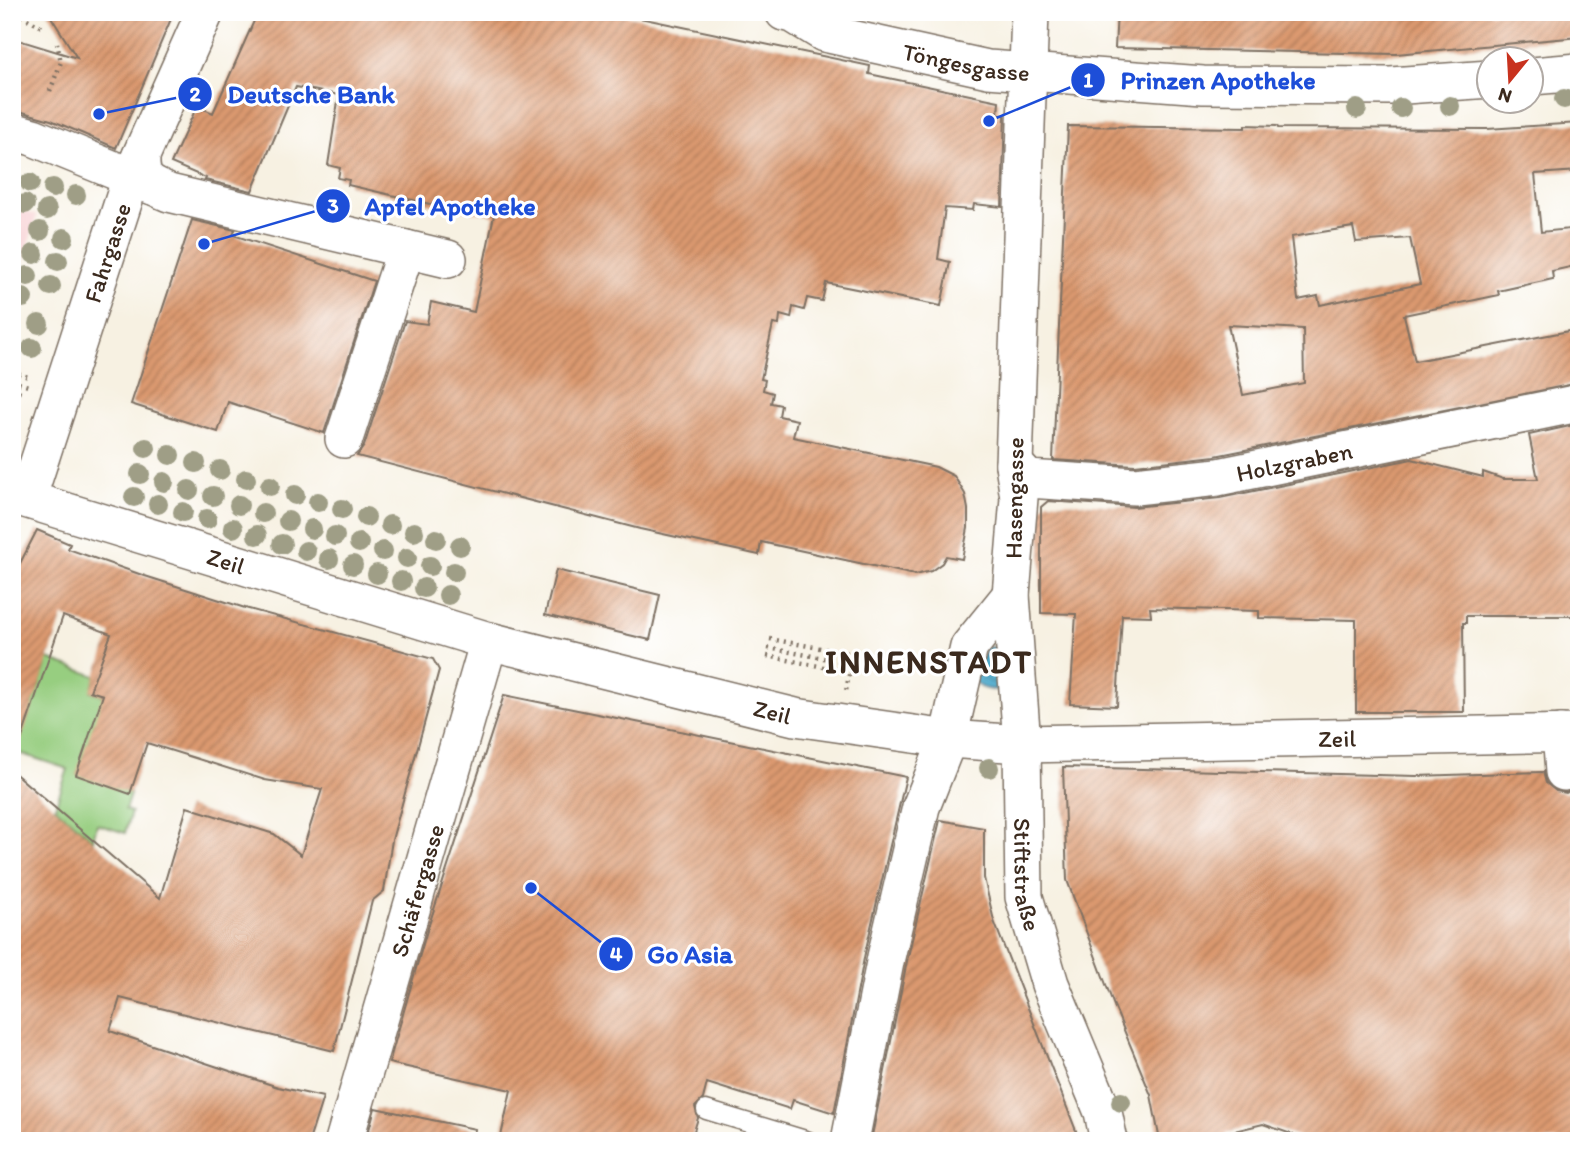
<svg xmlns="http://www.w3.org/2000/svg" width="1591" height="1153" viewBox="0 0 1591 1153" font-family="Itim,sans-serif">
  <style>
    .built { fill: #f7cfd1 }
    .garden { fill: #97ce80; stroke: #697c4f; stroke-width: 2 }
    .water { fill: url(#water-ripples); stroke: #446974; stroke-width: 2 }
    .building { fill: url(#building-hatch); fill-rule: evenodd }
    .lines { fill: none; stroke-linecap: round; stroke-linejoin: round }
    .lane-casing { stroke: #7d7063; stroke-width: 21 }
    .street-casing { stroke: #7d7063; stroke-width: 40 }
    .path { stroke: #7d7063; stroke-width: 4.5; stroke-dasharray: 2 5; stroke-linecap: butt }
    .lane { stroke: #fff; stroke-width: 18 }
    .street { stroke: #fff; stroke-width: 37 }
    .tree { fill: #9f9e86 }
    .labels { text-anchor: middle; dominant-baseline: central; stroke-width: 6; stroke-linejoin: round; paint-order: stroke }
    .street-label { font-size: 24px; fill: #3b2a1e; stroke: #fff }
    .district-label { font-size: 32px; font-weight: bold; letter-spacing: 2px; fill: #3b2a1e; stroke: #fff }
    .leader { fill: none; stroke: #1d4ed8; stroke-width: 2.5 }
    .callout-dot { fill: #1d4ed8; stroke: #fff; stroke-width: 2.5 }
    .mark-label { font-size: 21px; text-anchor: middle; font-weight: bold; fill: #fff }
    .callout-label { font-size: 26px; text-anchor: middle; font-weight: bold; fill: #1d4ed8; stroke: #fff; stroke-width: 6; stroke-linejoin: round; paint-order: stroke }
  </style>
  <defs>
    <pattern id="water-ripples" width="26" height="14" patternUnits="userSpaceOnUse" patternTransform="scale(1.75)"><rect width="26" height="14" fill="#4ca8ca"/><path d="M2 4q2-2 4 0t4 0M15 11q2-2 4 0t4 0" fill="none" stroke="#4089a3"/></pattern>
    <pattern id="building-hatch" width="6" height="6" patternUnits="userSpaceOnUse" patternTransform="scale(1.75)"><rect width="6" height="6" fill="#db996f"/><path d="M-1 1l2-2M0 6l6-6M5 7l2-2" fill="none" stroke="#b37d5b"/></pattern>
  </defs>
  <rect width="100%" height="100%" fill="#fff"/>
  <filter id="ink" filterUnits="userSpaceOnUse"><feTurbulence type="fractalNoise" baseFrequency=".0143" numOctaves="2"/><feDisplacementMap in="SourceGraphic" scale="14" xChannelSelector="R" yChannelSelector="G"/><feConvolveMatrix kernelMatrix="1 2 1 2 8 2 1 2 1" color-interpolation-filters="sRGB"/></filter>
  <filter id="wash" filterUnits="userSpaceOnUse"><feTurbulence type="fractalNoise" baseFrequency=".00686" numOctaves="4" result="noise"/><feDisplacementMap in="SourceGraphic" scale="28" xChannelSelector="R" yChannelSelector="G"/><feGaussianBlur stdDeviation="1.57" result="paint"/><feColorMatrix in="noise" values="0 0 0 0 0 0 0 0 0 0 0 0 0 0 0 0 0 1.4 0 .05"/><feComposite in="paint" operator="in"/></filter>
  <g filter="url(#wash)">
    <rect width="100%" height="100%" fill="#f7f1e2"/>
    <path class="built" d="M12 208 37 215 12 300Z"/>
    <path class="garden" d="M48 659 96 676 91 691 103 695 130 794 125 810 131 812 125 833 97 824 93 840 55 807 68 769 16 752Z"/>
    <path class="water" d="M987 647 997 648 1000 689C987 691 981 689 972 680Z"/>
    <g id="blocks">
      <path class="building" d="M48 12H174L116 148 51 120 12 109V38L77 58Z
        M258 12H611L870 66 869 74 999 101 998 115H1005L1002 207 974 204 973 210 945 208 938 259 950 262 941 306 826 283 822 301 807 298 804 310 793 307 791 318 780 315 779 325 773 324 761 379 765 380 763 390 773 393 771 403 781 405 779 416 797 420 793 437 936 467 954 476 965 494 968 509V528L962 559 946 556 942 563 931 571 915 575 761 542 759 555 640 529 357 456 364 446 405 321 427 324 431 302 474 312 494 215 430 204 348 185 349 180 338 178 340 168 328 165 339 95 296 87 252 191 205 180 206 178 171 163 197 106 213 113Z
        M1117 12H1579V37L1396 54 1115 48Z
        M1579 123V171L1535 174 1541 232 1579 228V265L1552 271 1553 279 1498 291 1499 295 1404 315 1415 361 1579 329V383L1215 456 1135 465 1053 460 1068 126 1245 128V125L1277 126 1278 128 1487 129ZM1353 227 1356 242 1410 238 1420 284 1320 305 1318 296 1298 300 1291 237ZM1228 325 1303 329 1304 383 1243 395Z
        M192 220 235 230 233 235 374 281 324 433 228 402 218 432 131 404Z
        M1579 424V616H1466V623H1463L1464 712H1356V620L1259 618V611L1150 608 1151 616 1122 615 1117 706 1070 704 1076 614 1041 613V507L1048 501 1134 507 1220 498 1412 459 1483 477V472L1503 479H1538L1529 435Z
        M37 530 70 544 68 549 145 576 245 608 433 659 439 670 392 840 384 891 372 901 334 1051 120 998 110 1031 278 1087 323 1097 309 1141H12V771L160 898 187 807 274 834 301 855 322 789 265 780 147 743 130 794 76 775 103 695 90 691 111 634 63 616 17 752H12V579Z
        M556 570 660 595 650 640 545 615Z
        M504 695 906 777 865 953 834 1113 793 1100 790 1109 707 1083 703 1099 695 1107 698 1118 691 1141H500L511 1090 389 1063 425 937Z
        M1063 767 1416 776 1543 772 1546 783 1556 791 1566 793 1579 786V1141H1311L1263 1124 1226 1133 1228 1141H1160L1151 1095 1114 1006 1067 880Z
        M940 820 984 828V878L994 921 1080 1141H871L907 961Z
        M375 1108 475 1129 473 1141H366Z"/>
    </g>
  </g>
  <g filter="url(#ink)">
    <use href="#blocks" fill-opacity="0" stroke="#7d7063" stroke-width="2"/>
    <g class="lines">
      <defs>
        <path id="lane" d="M706 1110 809 1141"/>
        <g id="street">
          <path id="s1" d="M784 12 793 14 824 33 988 69 1203 85 1391 86 1490 79"/>
          <path id="s2" d="M1030 12 1014 464 1019 498 1011 595 1022 744 1024 897 1050 984 1103 1112 1109 1141"/>
          <path d="M1532 76 1579 72"/>
          <path d="M12 131 33 137 153 186"/>
          <path d="M141 156C140 181 148 184 169 193L448 259"/>
          <path d="M344 439 406 249"/>
          <path id="s3" d="M1014 464 1028 479 1135 486 1218 477 1579 403"/>
          <path id="s4" d="M12 495 489 641 795 717 948 739 1022 744 1579 733"/>
          <path id="s5" d="M27 499 131 178 205 12"/>
          <path d="M1561 733 1564 772"/>
          <path id="s6" d="M344 1141 489 641"/>
          <path d="M850 1141 886 957 921 807 948 739 969 647 1011 595"/>
        </g>
      </defs>
      <use href="#lane" class="lane-casing"/>
      <use href="#street" class="street-casing"/>
      <path class="path" d="M15 12 45 29
        M50 91 61 62 57 43
        M12 371 31 378
        M12 381 28 386
        M12 390 25 393
        M770 639 853 654 846 691
        M768 648 851 663
        M767 656 850 672"/>
      <use href="#lane" class="lane"/>
      <use href="#street" class="street"/>
    </g>
    <g class="tree">
      <circle cx="1564" cy="99" r="10"/>
      <circle cx="1450" cy="106" r="10"/>
      <circle cx="1401" cy="108" r="10"/>
      <circle cx="1357" cy="109" r="10"/>
      <circle cx="30" cy="183" r="10"/>
      <circle cx="53" cy="188" r="10"/>
      <circle cx="76" cy="195" r="10"/>
      <circle cx="25" cy="204" r="10"/>
      <circle cx="47" cy="210" r="10"/>
      <circle cx="40" cy="231" r="10"/>
      <circle cx="64" cy="238" r="10"/>
      <circle cx="34" cy="254" r="10"/>
      <circle cx="58" cy="261" r="10"/>
      <circle cx="28" cy="276" r="10"/>
      <circle cx="51" cy="286" r="10"/>
      <circle cx="23" cy="298" r="10"/>
      <circle cx="39" cy="324" r="10"/>
      <circle cx="32" cy="348" r="10"/>
      <circle cx="146" cy="448" r="10"/>
      <circle cx="170" cy="455" r="10"/>
      <circle cx="196" cy="463" r="10"/>
      <circle cx="220" cy="470" r="10"/>
      <circle cx="140" cy="474" r="10"/>
      <circle cx="246" cy="479" r="10"/>
      <circle cx="164" cy="482" r="10"/>
      <circle cx="270" cy="486" r="10"/>
      <circle cx="189" cy="490" r="10"/>
      <circle cx="295" cy="495" r="10"/>
      <circle cx="213" cy="496" r="10"/>
      <circle cx="134" cy="497" r="10"/>
      <circle cx="318" cy="502" r="10"/>
      <circle cx="158" cy="504" r="10"/>
      <circle cx="239" cy="505" r="10"/>
      <circle cx="342" cy="509" r="10"/>
      <circle cx="183" cy="512" r="10"/>
      <circle cx="263" cy="513" r="10"/>
      <circle cx="366" cy="517" r="10"/>
      <circle cx="207" cy="519" r="10"/>
      <circle cx="288" cy="521" r="10"/>
      <circle cx="390" cy="525" r="10"/>
      <circle cx="233" cy="528" r="10"/>
      <circle cx="312" cy="529" r="10"/>
      <circle cx="414" cy="532" r="10"/>
      <circle cx="257" cy="535" r="10"/>
      <circle cx="335" cy="536" r="10"/>
      <circle cx="436" cy="539" r="10"/>
      <circle cx="359" cy="543" r="10"/>
      <circle cx="282" cy="544" r="10"/>
      <circle cx="460" cy="546" r="10"/>
      <circle cx="306" cy="551" r="10"/>
      <circle cx="383" cy="551" r="10"/>
      <circle cx="407" cy="558" r="10"/>
      <circle cx="329" cy="559" r="10"/>
      <circle cx="353" cy="565" r="10"/>
      <circle cx="430" cy="566" r="10"/>
      <circle cx="454" cy="572" r="10"/>
      <circle cx="377" cy="574" r="10"/>
      <circle cx="401" cy="581" r="10"/>
      <circle cx="424" cy="588" r="10"/>
      <circle cx="448" cy="595" r="10"/>
      <circle cx="989" cy="768" r="10"/>
      <circle cx="1121" cy="1102" r="10"/>
    </g>
  </g>
  <g class="labels">
    <g class="street-label">
      <text stroke="none"><textPath href="#s1" startOffset="191">Töngesgasse</textPath></text>
      <text stroke="none"><textPath href="#s5" startOffset="259">Fahrgasse</textPath></text>
      <text stroke="none"><textPath href="#s3" startOffset="289">Holzgraben</textPath></text>
      <text transform="translate(1014 498) rotate(-89)">Hasengasse</text>
      <text stroke="none"><textPath href="#s4" startOffset="224">Zeil</textPath></text>
      <text stroke="none"><textPath href="#s4" startOffset="791">Zeil</textPath></text>
      <text stroke="none"><textPath href="#s4" startOffset="1358">Zeil</textPath></text>
      <text stroke="none"><textPath href="#s2" startOffset="864">Stiftstraße</textPath></text>
      <text stroke="none"><textPath href="#s6" startOffset="261">Schäfergasse</textPath></text>
    </g>
    <g class="district-label">
      <text x="929" y="662">INNENSTADT</text>
    </g>
  </g>
  <path class="leader" d="M989 121L1088 80M99 114L195 94M204 244L333 206M531 888L616 954"/>
  <g class="callout-dot">
    <circle cx="989" cy="121" r="7"/>
    <circle cx="99" cy="114" r="7"/>
    <circle cx="204" cy="244" r="7"/>
    <circle cx="531" cy="888" r="7"/>
    <circle cx="1088" cy="80" r="18"/>
    <circle cx="195" cy="94" r="18"/>
    <circle cx="333" cy="206" r="18"/>
    <circle cx="616" cy="954" r="18"/>
  </g>
  <g class="mark-label">
    <text x="1088" y="87">1</text>
    <text x="195" y="101">2</text>
    <text x="333" y="213">3</text>
    <text x="616" y="961">4</text>
  </g>
  <g class="callout-label">
    <text x="1218" y="89">Prinzen Apotheke</text>
    <text x="311" y="103">Deutsche Bank</text>
    <text x="450" y="215">Apfel Apotheke</text>
    <text x="690" y="963">Go Asia</text>
  </g>
  <rect width="1591" height="1153" fill="none" stroke="#fff" stroke-width="42"/>
  <g transform="translate(1510 80) rotate(198)"><circle r="33" fill="#ffffff" stroke="#b1aaa5" stroke-width="2"/>
  <path d="M0-5L12 26L0 18L-12 26Z" fill="#c8321e"/>
  <text y="-10" font-size="19" font-weight="bold" text-anchor="middle" fill="#3b2a1e">N</text>
  </g>
</svg>
